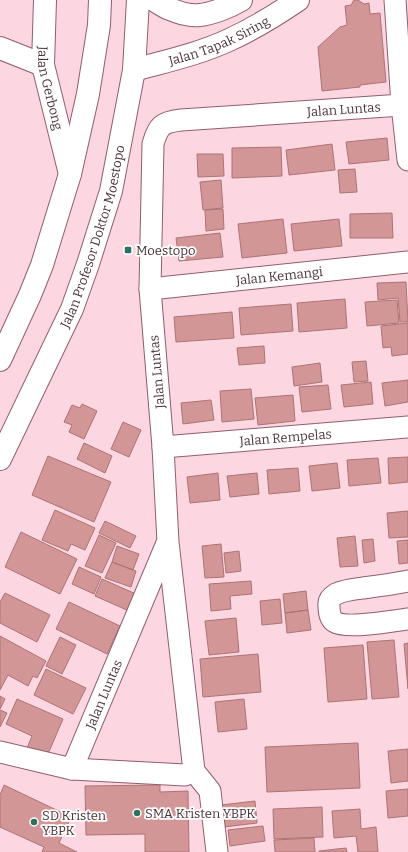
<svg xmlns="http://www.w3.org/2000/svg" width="408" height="852" viewBox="0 0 408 852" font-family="Bitter,serif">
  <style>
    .building { fill: #d39697; stroke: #ad7374 }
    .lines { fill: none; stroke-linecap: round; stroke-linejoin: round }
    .minor-casing { stroke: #925d6f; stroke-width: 23 }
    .tertiary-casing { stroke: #925d6f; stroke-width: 24 }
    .primary-casing { stroke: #925d6f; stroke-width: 24 }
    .minor { stroke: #fff; stroke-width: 21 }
    .tertiary { stroke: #fff; stroke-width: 22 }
    .primary { stroke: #fff; stroke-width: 22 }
    .poi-dot { fill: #2d7163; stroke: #fff; stroke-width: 1.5 }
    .labels { text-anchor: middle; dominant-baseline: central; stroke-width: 3.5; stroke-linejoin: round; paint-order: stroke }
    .street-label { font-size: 13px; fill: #4b333a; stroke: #fff }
    .poi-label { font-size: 13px; fill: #4b333a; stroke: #fff; text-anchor: start }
  </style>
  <rect width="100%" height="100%" fill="#fcd6e1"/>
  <path class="building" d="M354 0H358L364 4 369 3 370 14 380 13 386 82 360 85V87L322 91 318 47 340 27 347 25 345 6 351 5Z
    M387 138 389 160 349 164 346 142Z
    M332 144 335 170 289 175 286 150Z
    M281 147 282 176 232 178V148Z
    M197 154H223L224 176 198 177Z
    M355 169 357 192 340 193 338 170Z
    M221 180 223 208 203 210 200 182Z
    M223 209 224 229 206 231 205 210Z
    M392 213 393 238H350V214Z
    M283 219 287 253 242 258 238 224Z
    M339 219 342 246 294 251 291 224Z
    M220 233 223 257 179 261 176 238Z
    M406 282 408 322H400L398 298 378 300 377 283Z
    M345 299 347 328 299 332 297 303Z
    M397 300 399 323 367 326 365 302Z
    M291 304 293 331 241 335 239 308Z
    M232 312 234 338 176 342 174 317Z
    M408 323V354L392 356 391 347 383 348 381 326Z
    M264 346 265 363 239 365 237 348Z
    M366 361 368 381 354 382 352 362Z
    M320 363 322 382 294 386 292 367Z
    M408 380V402L385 406 382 383Z
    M371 382 373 404 344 407 341 385Z
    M328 385 331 409 302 412 299 387Z
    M251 389 254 419 222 422 220 391Z
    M293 395 295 421 258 425 255 398Z
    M211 400 214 420 183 424 181 403Z
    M82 404 97 411 84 439 69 432 72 425 64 422 72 405 80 408Z
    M123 422 141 430 129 457 111 449Z
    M84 443 112 456 105 473 77 459Z
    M48 456 111 482 94 522 32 495Z
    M408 457V482L389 484 388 458Z
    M378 458 381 483 349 486 347 460Z
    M337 463 340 488 312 491 309 466Z
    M298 468 300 491 269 494 267 470Z
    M218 473 220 500 190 503 187 477Z
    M257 473 259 494 230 497 227 476Z
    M55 510 95 528 85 550 71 544 68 551 42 540Z
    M408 511V537L389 538 387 513Z
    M105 521 136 536 130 548 99 533Z
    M21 532 77 559 60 594 5 567Z
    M99 535 116 543 102 573 85 566Z
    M355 536 358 566 340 567 337 538Z
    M373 539 375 561 364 563 362 540Z
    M408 540V563L399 564 397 541Z
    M221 544 224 577 205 578 202 546Z
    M117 546 139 554 133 570 112 562Z
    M239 551 241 571 226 573 224 553Z
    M112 562 136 571 131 587 105 578Z
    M79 567 101 577 94 594 72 584Z
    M102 579 136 594 129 611 95 596Z
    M251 581 252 594 230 596 231 609 211 611 209 584Z
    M306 591 308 610 285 613 283 594Z
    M5 593 50 615 37 642 0 623V602Z
    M280 599 282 623 262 625 260 601Z
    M69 602 120 626 107 654 56 629Z
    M308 610 311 630 287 633 285 613Z
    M236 618 239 652 209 655 205 621Z
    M0 636 46 661 37 678 33 676 28 686 8 675 0 690Z
    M60 637 76 645 62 674 46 666Z
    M394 640 399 697 372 699 367 642Z
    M408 643V689L404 644Z
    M363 645 367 699 328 702 324 648Z
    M258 654 261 692 203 697 200 659Z
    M46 669 86 688 73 714 34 695Z
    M0 696 5 699 0 709Z
    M17 699 63 719 45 761 25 753 32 736 6 724Z
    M244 699 247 729 218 732 215 702Z
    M0 710 7 713 0 727Z
    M358 743 360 788 267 792 265 747Z
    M408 749V781L391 783 388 751Z
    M4 785 71 817 59 843 77 852H42L44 847 0 827V795Z
    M160 785V792L188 791 189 852H145V834L86 835 85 786Z
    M408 789V816L388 818 386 791Z
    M255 801 257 823 224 827 221 805Z
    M322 807 323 837 274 839 273 809Z
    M360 809 361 829 376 827 378 852H358L356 836 334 838 332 811Z
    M263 826 265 841 230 846 228 830Z
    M314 838 315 852H275L274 840Z
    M346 848 347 852H319V851Z"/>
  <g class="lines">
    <defs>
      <g id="minor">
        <path d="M395 0 402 105 408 160"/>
        <path id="s1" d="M150 289 408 262"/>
        <path id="s2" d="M163 447 408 427"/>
        <path d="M408 581C393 584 378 586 363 588 354 589 344 590 336 594 331 597 328 600 329 606 329 612 330 619 335 622 346 629 394 621 408 619"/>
        <path d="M0 752 72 769 185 775 194 771"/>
        <path id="s3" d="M72 769 167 543"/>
        <path id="s4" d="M217 852 210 791 194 771 168 542 163 447 150 289 153 144C158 126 162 122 181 120L402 105"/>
      </g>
      <g id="tertiary">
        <path id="s5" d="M45 0 43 65 70 174"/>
        <path d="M154 0C159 3 164 7 170 9 179 13 191 16 200 15 212 14 231 6 241 0"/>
        <path d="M0 48 43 65"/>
        <path id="s6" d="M134 70C166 61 199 54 229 40 253 29 276 15 298 0"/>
      </g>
      <g id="primary">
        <path d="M0 360 30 295 42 265 70 174 88 94 99 25 100 0"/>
        <path id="s7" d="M0 459 72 309 88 264 111 191 134 70 138 0"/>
      </g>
    </defs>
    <use href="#minor" class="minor-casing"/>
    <use href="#tertiary" class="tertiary-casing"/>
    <use href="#primary" class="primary-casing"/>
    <use href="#minor" class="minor"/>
    <use href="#tertiary" class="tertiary"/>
    <use href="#primary" class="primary"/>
  </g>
  <g class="poi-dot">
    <rect x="124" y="246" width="8" height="8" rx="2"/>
    <circle cx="137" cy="813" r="4"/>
    <circle cx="34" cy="822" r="4"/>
  </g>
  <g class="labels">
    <g class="street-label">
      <text stroke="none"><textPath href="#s6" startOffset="90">Jalan Tapak Siring</textPath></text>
      <text stroke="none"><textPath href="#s5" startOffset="89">Jalan Gerbong</textPath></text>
      <text stroke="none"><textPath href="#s4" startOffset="920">Jalan Luntas</textPath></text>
      <text stroke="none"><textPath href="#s7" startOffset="242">Jalan Profesor Doktor Moestopo</textPath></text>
      <text stroke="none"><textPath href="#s1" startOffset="130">Jalan Kemangi</textPath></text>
      <text transform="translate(157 372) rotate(-95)">Jalan Luntas</text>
      <text stroke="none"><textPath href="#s2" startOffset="123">Jalan Rempelas</textPath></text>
      <text stroke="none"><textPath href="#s3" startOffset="81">Jalan Luntas</textPath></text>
    </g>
    <g class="poi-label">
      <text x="136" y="250">Moestopo</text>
      <text x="145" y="813">SMA Kristen YBPK</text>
      <text x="42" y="815">SD Kristen<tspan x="42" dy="15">YBPK</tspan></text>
    </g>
  </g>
</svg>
